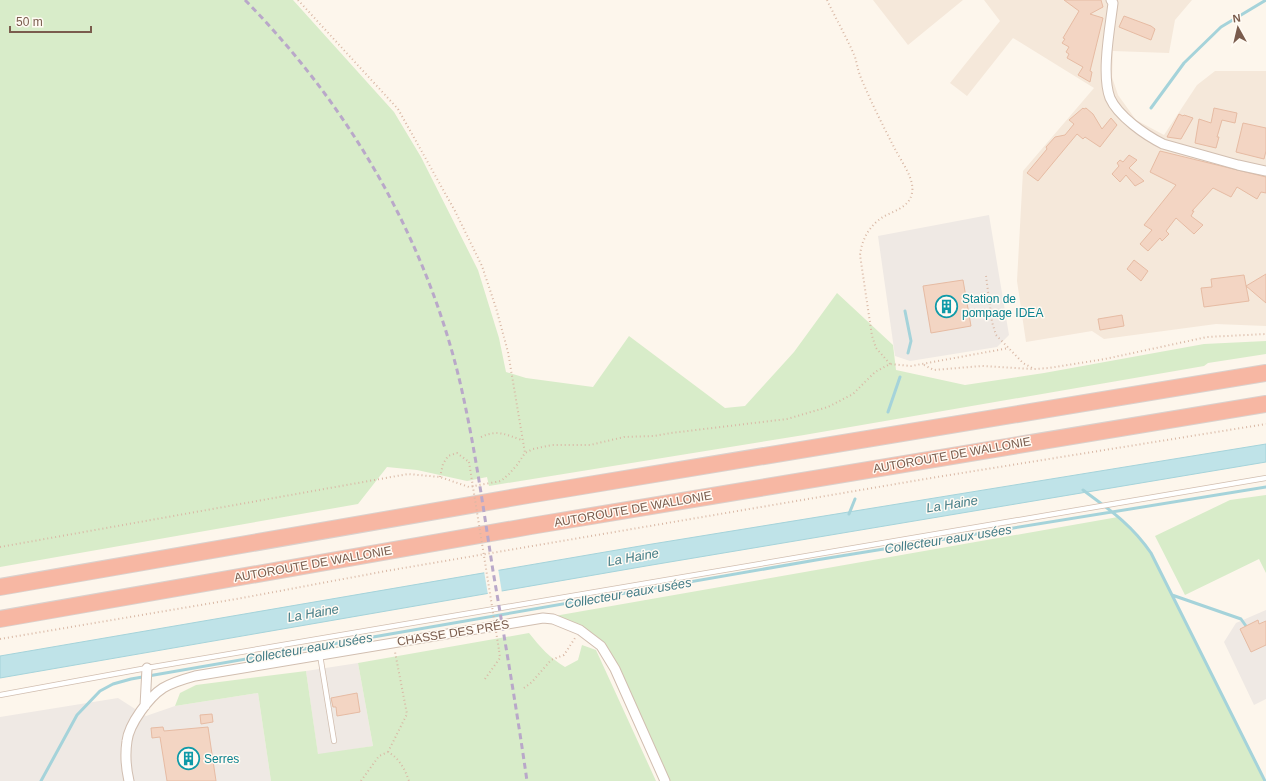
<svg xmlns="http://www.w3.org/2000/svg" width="1266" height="781" viewBox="0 0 1266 781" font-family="Arial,sans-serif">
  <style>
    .residential { fill: #f5e8da }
    .industrial { fill: #efe9e4 }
    .green { fill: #d8ecc9 }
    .water { fill: #bfe3e8; stroke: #a5d3da }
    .pier { fill: #fdf6ec }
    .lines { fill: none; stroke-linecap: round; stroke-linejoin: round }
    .stream { stroke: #a5d3da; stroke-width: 3 }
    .building { fill: #f3d5c3; stroke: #e6bba3 }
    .lane-casing { stroke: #d1beb0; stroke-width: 6 }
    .street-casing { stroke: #d1beb0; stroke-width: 11 }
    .highway-casing { stroke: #dad1cd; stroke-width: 18 }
    .path { stroke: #d9b8a5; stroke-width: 2; stroke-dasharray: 1 3; stroke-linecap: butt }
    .lane { stroke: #fff; stroke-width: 4.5 }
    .street { stroke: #fff; stroke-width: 9 }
    .highway { stroke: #f7b7a3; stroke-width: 16 }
    .rail { stroke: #b9a8c9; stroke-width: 3; stroke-dasharray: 6 4; stroke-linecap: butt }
    .path-bridge { stroke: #d9b8a5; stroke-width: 2; stroke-dasharray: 1 3; stroke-linecap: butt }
    .labels { text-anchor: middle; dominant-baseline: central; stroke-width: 3; stroke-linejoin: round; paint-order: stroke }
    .culture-label { font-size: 12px; fill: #0d838f; stroke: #fffaf3; text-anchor: start }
    .street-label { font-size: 12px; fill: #7a5c4d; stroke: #fffaf3 }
    .water-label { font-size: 13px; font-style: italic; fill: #437c86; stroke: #fffaf3 }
  </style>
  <rect width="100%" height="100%" fill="#fdf6ec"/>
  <path class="residential" d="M873 0H963L908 45Z
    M984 0H1192L1175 20 1169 53 1113 51 1112 77 1118 95 1136 120 1164 135 1197 85 1215 71H1266V326L1216 324 1104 339 1092 331 1026 342 1017 281 1023 171 1094 88 1013 38 967 96 950 83 1000 21Z"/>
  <path class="industrial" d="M989 215 1009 335 997 347 910 361 895 356 878 236Z
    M1266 610V699L1254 705 1224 642 1236 623Z
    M358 663 373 746 318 755 306 671Z
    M258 693 271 781H0V717L118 698 146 716 175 706Z"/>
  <path class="green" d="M0 0H293L394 112 421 157 478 270 499 338 506 372 526 378 593 387 629 336 725 408 745 406 794 352 837 293 893 345 896 370 965 385 1044 373 1204 344 1266 341V354L1208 363 1204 366 804 435 489 486 487 477 467 481 417 470 387 467 358 504 0 567Z
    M1266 495V573L1259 559 1185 595 1155 536 1230 500Z
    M1118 517C1132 527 1141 539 1151 553L1265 781H665L601 646 580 630 543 618Z
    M529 633C540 647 550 658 565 667L578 660 582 645 596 650 656 781H271L258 693 175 706 180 693 196 685 306 671 318 754 373 746 358 663Z"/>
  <path class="water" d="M1266 444V462L646 566 0 678V656L646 545Z"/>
  <path class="pier" d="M498 568 502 593 488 595 484 571Z"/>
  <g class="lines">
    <path class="stream" d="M1151 108 1184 63 1221 27 1266 0
      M905 311 911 341 908 353
      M888 412 900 377
      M1083 490C1110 510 1132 525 1151 553L1265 781
      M849 514 855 499
      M1172 595 1241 619 1246 626
      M41 781 77 715 100 691 113 684 131 679 816 560 1266 487"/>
  </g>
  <path class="building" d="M1064 0H1101L1103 7 1090 14 1103 18 1090 71 1092 72 1090 82 1078 75 1083 67 1067 58 1069 54 1066 52 1069 47 1062 43 1065 39 1063 38 1079 11Z
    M1124 16 1151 26 1155 29 1151 40 1119 27Z
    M1083 108 1084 109 1086 108 1093 114 1102 129 1111 118 1117 125 1100 147 1085 137 1083 139 1077 134 1038 181 1027 173 1047 149 1046 147 1055 137 1065 135 1074 124 1069 120Z
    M1214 108 1237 113 1235 123 1222 120 1217 137H1219L1216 148 1195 143 1199 119 1211 123Z
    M1179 114 1183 116 1184 115 1193 118 1181 139 1167 137Z
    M1243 123 1266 128V151L1264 159 1236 152Z
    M1160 151 1266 177V193L1261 192 1257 199 1237 187 1231 197 1213 188 1192 211H1194L1191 216 1203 225 1194 234 1176 218 1166 231 1169 234 1162 241 1160 238 1148 251 1140 244 1152 230 1144 225 1176 185 1150 172Z
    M1129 155 1137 160 1129 168 1144 181 1135 186 1126 175 1120 182 1112 174 1119 166 1117 163 1120 160 1123 162Z
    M1134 260 1148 271 1141 281 1127 269Z
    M1266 274V303L1246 286Z
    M1244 275 1249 301 1204 307 1201 288 1212 287 1211 279Z
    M963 280 971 326 931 333 923 286Z
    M1122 315 1124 326 1100 330 1098 319Z
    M1258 620 1259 624 1266 621V645L1251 652 1240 629Z
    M357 693 360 712 337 716 336 707H333L331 698Z
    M212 714 213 722 201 724 200 715Z
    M163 727 164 731 208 727 216 781H167L160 737 152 738 151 728Z"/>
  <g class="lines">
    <defs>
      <path id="lane" d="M320 655 334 741
        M0 695 147 668 1266 478"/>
      <path id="street" d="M1111 0 1113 3C1110 28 1101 74 1110 98 1118 116 1145 135 1163 144L1238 165 1266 171
        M145 706 147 668
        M129 781C126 768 125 754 127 741 129 724 149 697 163 688 173 682 184 679 195 676L543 618 553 619 580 630 601 646 615 669 665 781"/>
      <path id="highway" d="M0 587 528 495 1266 373
        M0 619 531 526 1266 404"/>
    </defs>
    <use href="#lane" class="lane-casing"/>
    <use href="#street" class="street-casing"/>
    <use href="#highway" class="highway-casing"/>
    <path class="path" d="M298 0 398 109 455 211 482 266 496 308 508 352 525 453
      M827 0C836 19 847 38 855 57 857 64 858 71 861 78 871 102 883 126 895 149 901 161 915 179 912 193 909 209 891 211 880 219 868 228 862 240 860 255L872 336 876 348 890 364
      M986 276 992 322 996 335 1023 363 1034 369 1049 368 1105 359 1207 337 1266 334
      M924 365 934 370 982 366 1033 369
      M481 437C498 429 506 435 522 440
      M440 477 443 464 448 456 457 453 469 462
      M0 547 408 474 440 477 469 487 501 481 509 474 517 465 525 453 533 449 552 445H590L624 437 654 436 671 433 787 419 828 407 853 394 875 372 890 364 911 366 1009 348
      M0 639 242 598 386 571 931 478 1266 424
      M485 679 500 658 499 650
      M524 688 532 682 551 660 564 655 575 638
      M388 752 407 714 395 652
      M361 781 379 756 388 752C399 758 405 769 409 781"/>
    <use href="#lane" class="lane"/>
    <use href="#street" class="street"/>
    <use href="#highway" class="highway"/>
    <path class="rail" d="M245 0C348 105 424 235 459 378 474 441 483 506 493 571 505 641 517 711 527 781"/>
    <path class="path-bridge" d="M469 462 499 650"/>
  </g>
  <defs>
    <symbol id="building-ring" viewBox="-11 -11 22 22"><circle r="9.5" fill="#fffaf3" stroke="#0f9aa8" stroke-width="1.5"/><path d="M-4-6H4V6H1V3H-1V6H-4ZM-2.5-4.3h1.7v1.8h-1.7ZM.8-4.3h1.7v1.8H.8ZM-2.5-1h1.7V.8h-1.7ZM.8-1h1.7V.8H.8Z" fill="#0f9aa8"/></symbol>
  </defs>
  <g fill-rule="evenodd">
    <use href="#building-ring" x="934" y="294" width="25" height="25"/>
    <use href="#building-ring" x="176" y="746" width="25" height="25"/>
  </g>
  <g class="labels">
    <g class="culture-label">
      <text x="962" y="299">Station de<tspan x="962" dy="14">pompage IDEA</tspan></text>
      <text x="204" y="759">Serres</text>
    </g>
    <g class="street-label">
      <text transform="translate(952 455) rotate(-10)">AUTOROUTE DE WALLONIE</text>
      <text transform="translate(633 509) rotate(-10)">AUTOROUTE DE WALLONIE</text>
      <text transform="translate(313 564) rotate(-10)">AUTOROUTE DE WALLONIE</text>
      <text transform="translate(453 633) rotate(-9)">CHASSE DES PRÉS</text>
    </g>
    <g class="water-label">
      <text transform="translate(952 504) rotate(-9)">La Haine</text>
      <text transform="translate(948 539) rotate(-9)">Collecteur eaux usées</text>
      <text transform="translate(633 557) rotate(-10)">La Haine</text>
      <text transform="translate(628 593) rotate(-10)">Collecteur eaux usées</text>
      <text transform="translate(313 613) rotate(-10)">La Haine</text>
      <text transform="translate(309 648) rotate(-10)">Collecteur eaux usées</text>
    </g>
  </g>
  <g transform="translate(1238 28) rotate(352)" stroke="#fffaf3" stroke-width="3" paint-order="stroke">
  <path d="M0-3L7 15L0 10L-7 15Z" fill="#7a5c4d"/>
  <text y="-6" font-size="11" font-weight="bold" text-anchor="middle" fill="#7a5c4d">N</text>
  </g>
  <path d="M10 26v6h81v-6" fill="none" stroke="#7a5c4d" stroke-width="2"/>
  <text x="16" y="26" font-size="12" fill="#7a5c4d" stroke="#fffaf3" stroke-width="3" paint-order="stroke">50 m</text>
</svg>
